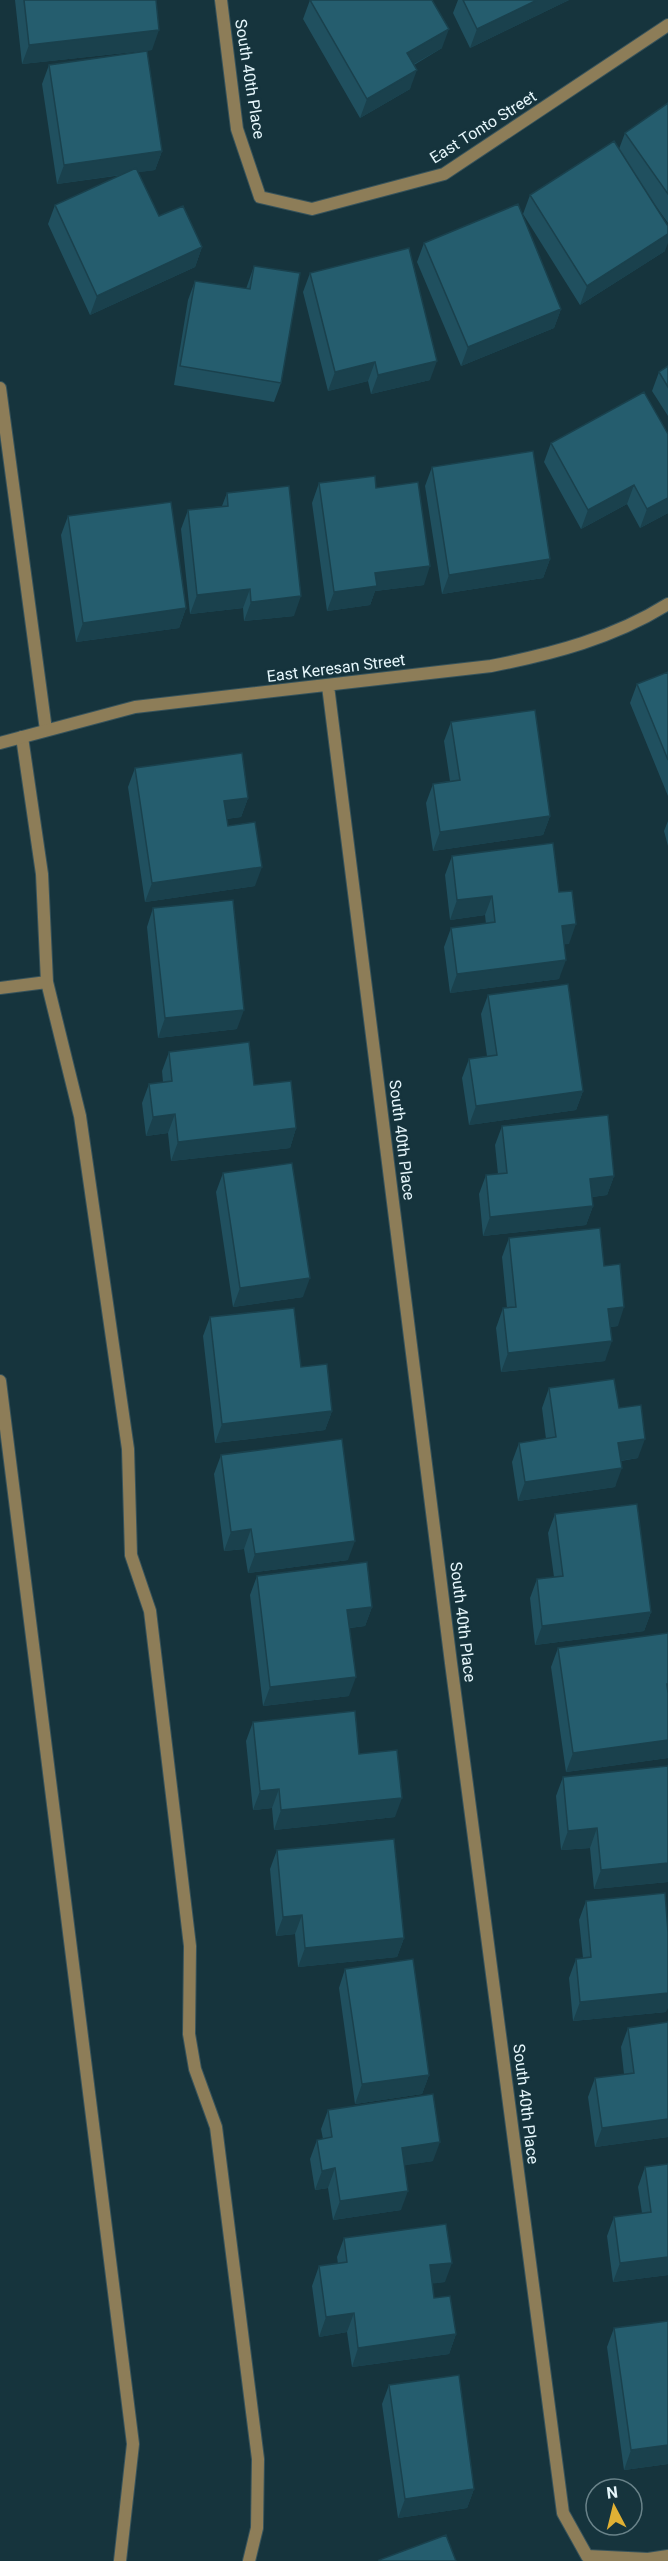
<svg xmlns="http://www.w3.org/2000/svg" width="668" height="2561" viewBox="0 0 668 2561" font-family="Roboto,sans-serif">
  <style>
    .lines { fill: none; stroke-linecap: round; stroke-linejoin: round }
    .lane-casing { stroke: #37535b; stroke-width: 14 }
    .street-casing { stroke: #37535b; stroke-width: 14 }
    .lane { stroke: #8d7d58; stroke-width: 12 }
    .street { stroke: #8d7d58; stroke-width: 12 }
    .wall { fill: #20505f }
    .shaded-wall { fill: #1a414d }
    .building { fill: #255d6e; stroke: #1a414d; stroke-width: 1.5 }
    .labels { text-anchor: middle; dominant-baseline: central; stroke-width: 5; stroke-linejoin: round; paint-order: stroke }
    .street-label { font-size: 16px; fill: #e5f6fb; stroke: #16343d }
  </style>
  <rect width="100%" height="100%" fill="#16343d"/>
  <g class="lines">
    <defs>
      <path id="lane" d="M0 388 46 730
        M22 737 42 874 47 982 80 1116 128 1449 131 1555 150 1611 190 1946 189 2034 195 2069 216 2127 258 2459 257 2528 249 2561
        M0 988 47 982
        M0 1381 133 2444 120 2561"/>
      <path id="street" d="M221 0 237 129 260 197 312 209 444 174 668 25
        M328 686 451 1663 563 2513 587 2556 648 2559 668 2556
        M0 743 135 707 491 666C552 654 614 638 668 604"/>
    </defs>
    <use href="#lane" class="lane-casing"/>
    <use href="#street" class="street-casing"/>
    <use href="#lane" class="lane"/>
    <use href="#street" class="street"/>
  </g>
  <path class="wall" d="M15 0H156L152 50 22 64Z
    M310 0 442 48 414 65 410 89 360 118 303 19Z
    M458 0H569L470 48 453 13Z
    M49 65 162 151 155 170 138 172 159 216 202 247 195 267 90 315 48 224 55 205 122 175 57 184 42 84Z
    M668 103V223L650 198 665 251 580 305 523 214 530 195 619 149 625 133Z
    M424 243 561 309 554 328 461 366 417 262Z
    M254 266 281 383 274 402 174 385 188 300 195 281 246 289Z
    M310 273 430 380 371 394 368 381 328 391 303 292Z
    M668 366V416L652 391 659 372Z
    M644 392 668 513 640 528 627 504 581 529 544 462 551 443Z
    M432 467 550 559 543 578 442 594 425 486Z
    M319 483 376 488 424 585 375 591 370 605 327 611 312 503Z
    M227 493 294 616 244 621 243 608 190 614 181 529 188 510 222 506Z
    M68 516 186 608 179 628 76 642 61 535Z
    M668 672V796L630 703 637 684Z
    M451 722 550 816 543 835 433 851 426 803 433 784 450 781 444 741Z
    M135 768 248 798 241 817 226 819 228 826 255 886 145 902 128 787Z
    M668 821V846L664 831Z
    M452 856 559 892 569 944H564L559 979 450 993 444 947 451 928 486 924 485 915 450 920 445 875Z
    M153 908 237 1029 158 1038 147 927Z
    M488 995 583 1091 576 1110 469 1125 462 1078 469 1059 487 1056 481 1014Z
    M169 1052 254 1085 296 1128 290 1148 171 1161 168 1133 146 1136 142 1103 149 1084 163 1082 162 1071Z
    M502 1126 614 1176 607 1195 592 1197 593 1206 586 1225 483 1236 479 1194 486 1175 498 1174 495 1145Z
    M223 1173 303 1297 233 1307 216 1192Z
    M509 1238 604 1266 618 1326 610 1327 605 1361 501 1372 496 1328 503 1308H507L502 1257Z
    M210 1317 301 1367 332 1411 325 1430 215 1443 203 1336Z
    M549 1388 619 1408 638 1458 621 1461 615 1487 518 1501 512 1462 519 1443 546 1439 542 1408Z
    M221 1455 348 1560 248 1573 244 1549 224 1551 214 1474Z
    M555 1514 651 1612 644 1631 535 1645 530 1598 537 1579 554 1577 548 1533Z
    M257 1576 372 1607 365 1626 350 1628 349 1696 263 1706 250 1595Z
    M558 1648 668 1758 566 1772 551 1667Z
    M253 1722 359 1754 395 1817 274 1830 272 1808 253 1810 246 1741Z
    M668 1766V1882L594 1889 590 1848 561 1850 556 1796 563 1777Z
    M277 1850 404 1938 397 1957 298 1967 295 1934 276 1936 270 1869Z
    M586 1901 666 2012 573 2021 569 1978 576 1959 583 1958 579 1920Z
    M345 1969 429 2075 422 2094 355 2104 339 1988Z
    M668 2022V2137L595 2147 588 2097 595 2078 624 2074 621 2047 628 2028Z
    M328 2110 433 2161 404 2165 401 2210 333 2220 328 2188 315 2190 310 2159 317 2140 323 2139 321 2129Z
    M645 2167 668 2275 613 2282 607 2236 614 2217 642 2213 638 2187Z
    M344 2238 445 2282 432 2283 434 2298 456 2334 449 2354 352 2367 347 2332 319 2337 312 2286 319 2266 338 2264 337 2257Z
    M614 2328 668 2464 624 2470 607 2347Z
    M389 2385 474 2489 467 2508 398 2518 382 2404Z"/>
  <path class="shaded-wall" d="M537 0H569L470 48 477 29Z
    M449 29 442 48 400 72 407 53Z
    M159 30 152 50 22 64 29 45Z
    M417 70 410 89 360 118 367 99Z
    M162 151 155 170 57 184 64 165Z
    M668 234V243L665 251 580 305 587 286Z
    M202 247 195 267 90 315 97 296Z
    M561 309 554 328 461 366 468 347Z
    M437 361 430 380 371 394 378 375Z
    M375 362 368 381 328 391 335 372Z
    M634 485 627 504 581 529 588 510Z
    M668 498V513L640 528 647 509Z
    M550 559 543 578 442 594 449 575Z
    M430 566 424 585 375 591 370 605 327 611 334 592 375 573Z
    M250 589 243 608 190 614 197 595Z
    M301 596 294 616 244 621 251 602Z
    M186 608 179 628 76 642 83 623Z
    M248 798 241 817 217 820 224 801Z
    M550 816 543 835 433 851 440 832Z
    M262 867 255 886 145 902 152 883Z
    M492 896 485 915 450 920 457 900Z
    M576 924 569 944 555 945 562 926Z
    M566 960 559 979 450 993 457 974Z
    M244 1010 237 1029 158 1038 165 1018Z
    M583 1091 576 1110 469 1125 476 1106Z
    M175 1114 168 1133 146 1136 153 1117Z
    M296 1128 290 1148 171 1161 178 1142Z
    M614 1176 607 1195 583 1198 590 1179Z
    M593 1206 586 1225 483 1236 490 1217Z
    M310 1278 303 1297 233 1307 240 1288Z
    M624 1307 618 1326 601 1328 608 1309Z
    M612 1341 605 1361 501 1372 508 1353Z
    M332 1411 325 1430 215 1443 222 1424Z
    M645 1439 638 1458 611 1462 618 1443Z
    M622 1468 615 1487 518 1501 525 1482Z
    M251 1529 244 1549 224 1551 231 1532Z
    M355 1541 348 1560 248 1573 255 1554Z
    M372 1607 365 1626 340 1629 347 1610Z
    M651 1612 644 1631 535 1645 542 1626Z
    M356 1677 349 1696 263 1706 270 1687Z
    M668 1740V1758L566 1772 573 1753Z
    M279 1789 272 1808 253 1810 260 1791Z
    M402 1798 395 1817 274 1830 281 1810Z
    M597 1828 590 1848 561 1850 568 1831Z
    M668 1863V1882L594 1889 601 1870Z
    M302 1915 295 1934 276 1936 283 1917Z
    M404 1938 397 1957 298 1967 305 1948Z
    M668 1993V2008L666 2012 573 2021 580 2002Z
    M429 2075 422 2094 355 2104 362 2084Z
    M668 2119V2137L595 2147 602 2128Z
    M440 2142 433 2161 395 2167 402 2148Z
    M335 2168 328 2188 315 2190 322 2171Z
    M408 2191 401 2210 333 2220 340 2201Z
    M668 2257V2275L613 2282 620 2263Z
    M452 2263 445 2282 423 2285 430 2265Z
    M354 2313 347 2332 319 2337 326 2317Z
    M456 2334 449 2354 352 2367 358 2348Z
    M668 2445V2464L624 2470 631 2450Z
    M474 2489 467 2508 398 2518 405 2499Z"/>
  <path class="building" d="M24 0H156L159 30 29 45Z
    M310 0H432L449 29 407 53 417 70 367 99Z
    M463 0H537L477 29Z
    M147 51 162 151 64 165 49 65Z
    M668 103V194L625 133Z
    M614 141 668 226V234L587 286 530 195Z
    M136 168 159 216 183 206 202 247 97 296 55 205Z
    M518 204 561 309 468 347 424 243Z
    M409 248 437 361 378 375 375 362 335 372 310 273Z
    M254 266 300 273 281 383 180 366 195 281 250 289Z
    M668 366V387L659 372Z
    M644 392 668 434V498L647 509 634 485 588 510 551 443Z
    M533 451 550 559 449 575 432 467Z
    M375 476 376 488 418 482 430 566 375 573 377 586 334 592 319 483Z
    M289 486 301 596 251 602 250 589 197 595 188 510 228 506 227 493Z
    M171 502 186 608 83 623 68 516Z
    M668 672V760L637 684Z
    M535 710 550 816 440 832 433 784 460 780 451 722Z
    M242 753 248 798 224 801 228 826 255 822 262 867 152 883 135 768Z
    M553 843 559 892 572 891 576 924 562 926 566 960 457 974 451 928 495 922 492 896 457 900 452 856Z
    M233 900 244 1010 165 1018 153 908Z
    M568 984 583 1091 476 1106 469 1059 497 1055 488 995Z
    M249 1042 254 1085 291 1081 296 1128 178 1142 175 1114 153 1117 149 1084 172 1081 169 1052Z
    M608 1115 614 1176 590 1179 593 1206 490 1217 486 1175 507 1173 502 1126Z
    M292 1163 310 1278 240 1288 223 1173Z
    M600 1228 604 1266 620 1264 624 1307 608 1309 612 1341 508 1353 503 1308 516 1307 509 1238Z
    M294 1308 301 1367 327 1364 332 1411 222 1424 210 1317Z
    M614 1379 619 1408 641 1405 645 1439 618 1443 622 1468 525 1482 519 1443 556 1437 549 1388Z
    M342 1439 355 1541 255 1554 251 1529 231 1532 221 1455Z
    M637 1504 651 1612 542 1626 537 1579 563 1576 555 1514Z
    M367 1562 372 1607 347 1610 356 1677 270 1687 257 1576Z
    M668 1633V1684H667L668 1693V1740L573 1753 558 1648Z
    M355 1711 359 1754 397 1750 402 1798 281 1810 279 1789 260 1791 253 1722Z
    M668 1766V1863L601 1870 597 1828 568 1831 563 1777Z
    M394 1839 404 1938 305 1948 302 1915 283 1917 277 1850Z
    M665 1893 668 1932V1993L580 2002 576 1959 591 1957 586 1901Z
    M413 1959 429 2075 362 2084 345 1969Z
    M668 2022V2119L602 2128 595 2078 634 2073 628 2028Z
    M433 2094 440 2142 402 2148 408 2191 340 2201 335 2168 322 2171 317 2140 332 2137 328 2110Z
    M668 2164V2257L620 2263 614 2217 651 2212 645 2167Z
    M446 2224 452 2263 430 2265 434 2298 450 2296 456 2334 358 2348 354 2313 326 2317 319 2266 347 2262 344 2238Z
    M668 2321V2445L631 2450 614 2328Z
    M459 2375 474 2489 405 2499 389 2385Z
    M446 2535 456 2561H379V2560Z"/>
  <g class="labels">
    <g class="street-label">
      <text transform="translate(250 79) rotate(81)">South 40th Place</text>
      <text transform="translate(483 127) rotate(-32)">East Tonto Street</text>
      <text transform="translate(336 668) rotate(-7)">East Keresan Street</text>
      <text transform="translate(402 1140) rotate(83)">South 40th Place</text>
      <text transform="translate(463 1622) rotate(83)">South 40th Place</text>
      <text transform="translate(526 2104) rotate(83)">South 40th Place</text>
    </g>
  </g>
  <g transform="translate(614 2507) rotate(353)"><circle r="28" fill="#16343d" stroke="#698289" stroke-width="1.5"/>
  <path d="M0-4.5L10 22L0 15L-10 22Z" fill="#e0b034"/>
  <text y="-9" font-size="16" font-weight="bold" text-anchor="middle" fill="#e5f6fb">N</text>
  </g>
</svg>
